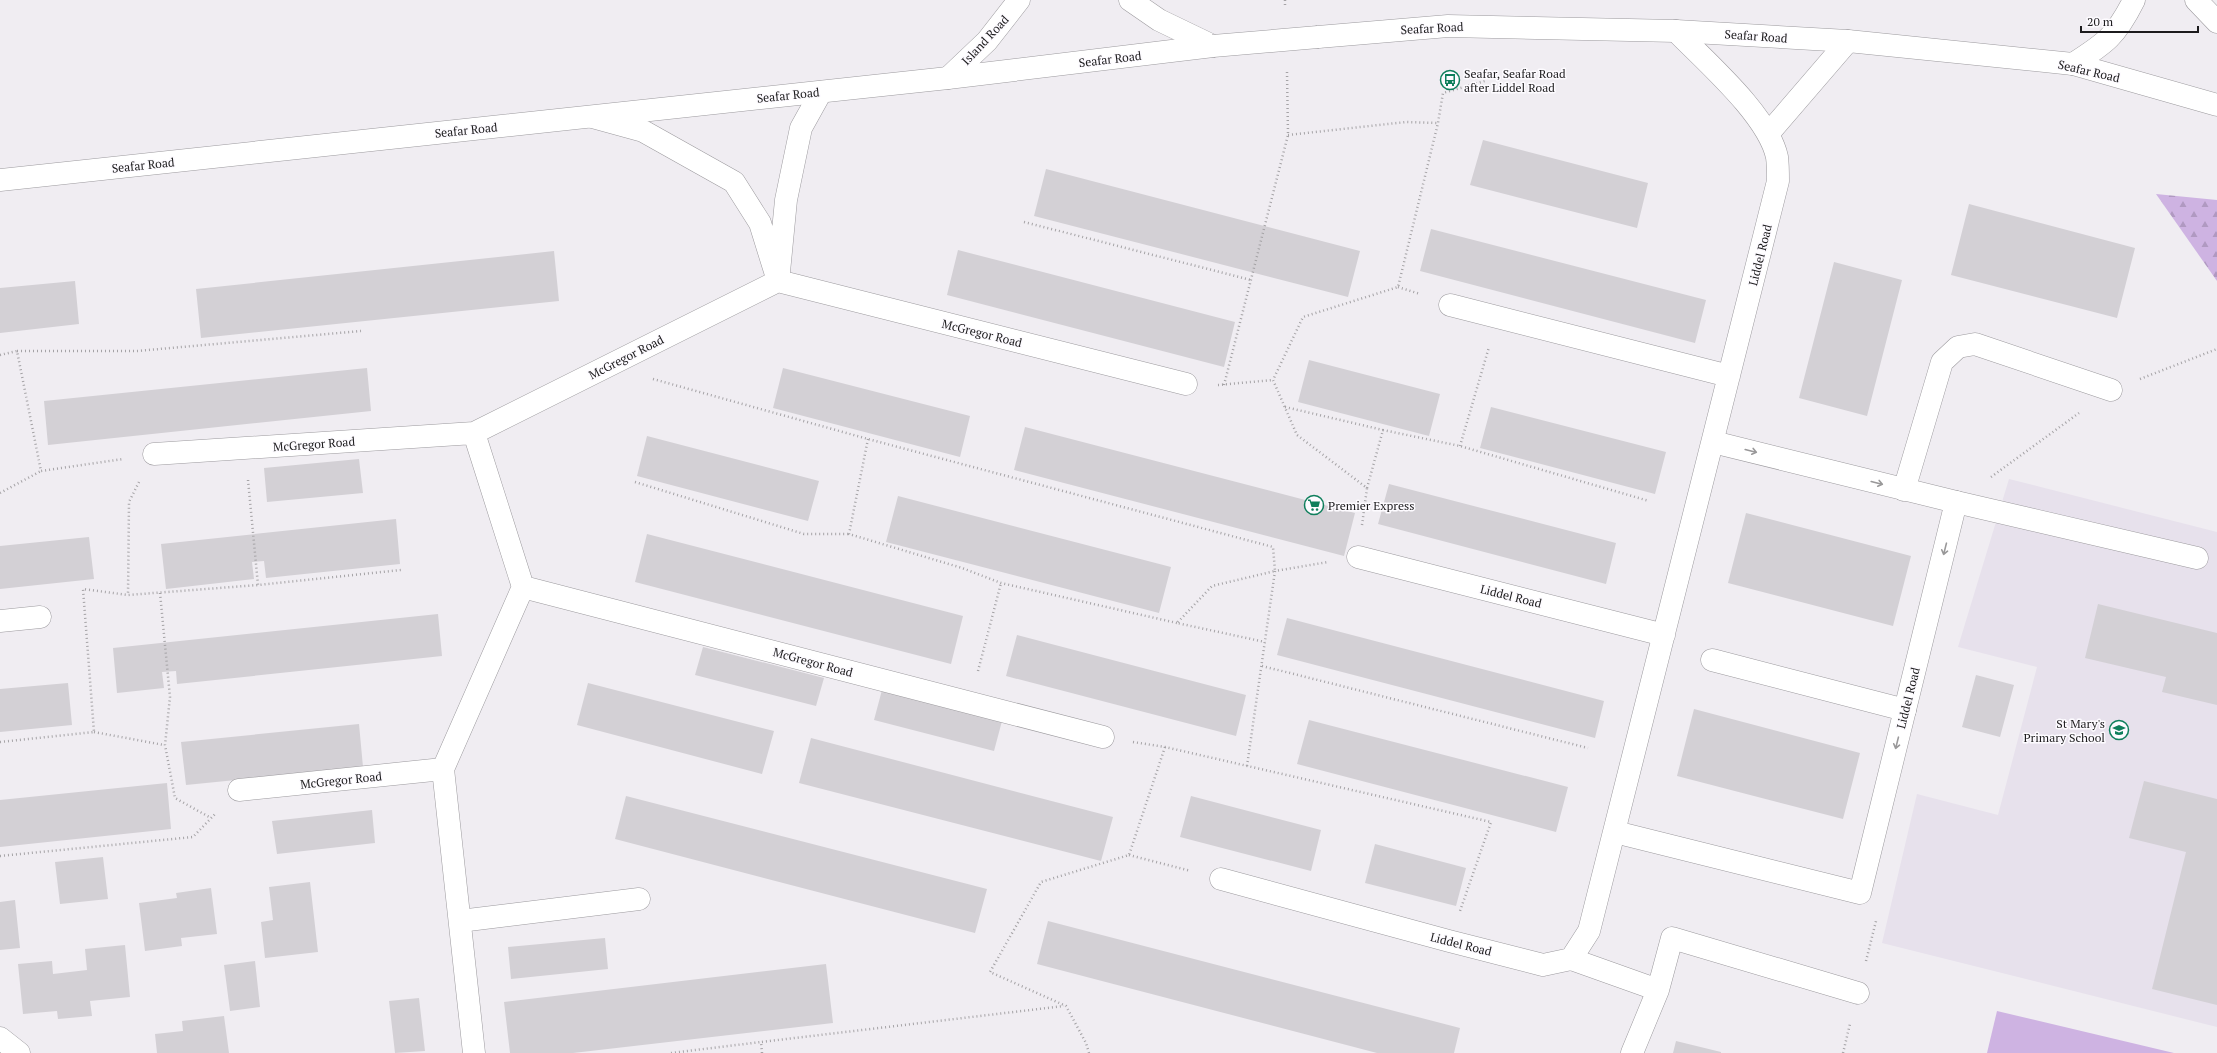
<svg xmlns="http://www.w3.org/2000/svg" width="2217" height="1053" viewBox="0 0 2217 1053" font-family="'PT Serif',serif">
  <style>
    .built { fill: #e7e1ec }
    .forest { fill: url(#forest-firs) }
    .garden { fill: #ceb3e2 }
    .building { fill: #d3d0d5 }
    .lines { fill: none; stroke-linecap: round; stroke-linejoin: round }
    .lane-casing { stroke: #9c9a9e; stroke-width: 23 }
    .street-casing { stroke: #9c9a9e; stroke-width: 23 }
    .secondary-casing { stroke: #9c9a9e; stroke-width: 23 }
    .path { stroke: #a5a3a6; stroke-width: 2.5; stroke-dasharray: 1 3; stroke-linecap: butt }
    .lane { stroke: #fff; stroke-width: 22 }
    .street { stroke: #fff; stroke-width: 22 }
    .secondary { stroke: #fff; stroke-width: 22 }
    .secondary-bridge-casing { stroke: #9c9a9e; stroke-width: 23; stroke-linecap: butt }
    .secondary-bridge { stroke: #fff; stroke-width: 22 }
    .oneway { stroke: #999899 }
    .labels { text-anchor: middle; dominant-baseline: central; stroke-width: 3; stroke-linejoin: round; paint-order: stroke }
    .street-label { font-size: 12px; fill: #1c1b1d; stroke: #fdfbff }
    .poi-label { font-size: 12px; fill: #1c1b1d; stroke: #fdfbff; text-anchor: start }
  </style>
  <defs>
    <pattern id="forest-firs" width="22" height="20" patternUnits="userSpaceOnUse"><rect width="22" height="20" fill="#ceb3e2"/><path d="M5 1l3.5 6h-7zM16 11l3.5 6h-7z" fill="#b099c1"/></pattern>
  </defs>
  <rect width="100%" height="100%" fill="#f0edf2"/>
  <path class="built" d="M2009 479 2217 532V1027L1882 943 1917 794 1998 815 2037 667 1958 647Z"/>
  <path class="forest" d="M2156 194 2217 200V281Z"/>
  <path class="garden" d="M1997 1011 2174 1053H1987Z"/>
  <path class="building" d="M1483 140 1648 183 1637 228 1470 185Z
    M1046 169 1360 251 1348 297 1034 216Z
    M1969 204 2135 248 2117 318 1951 275Z
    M1431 229 1706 300 1695 343 1420 271Z
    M958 250 1235 322 1224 367 947 295Z
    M554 251 559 301 201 338 196 289Z
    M1834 262 1902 280 1867 416 1799 398Z
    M75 281 79 324 0 333V288Z
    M1309 360 1440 394 1429 436 1298 402Z
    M367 368 371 411 48 445 44 401Z
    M783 368 970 416 960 457 773 408Z
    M1491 407 1666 452 1655 494 1480 448Z
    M1025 427 1355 513 1344 556 1014 470Z
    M647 436 819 481 808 521 637 476Z
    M359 459 363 493 267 502 264 468Z
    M1389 484 1616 543 1606 584 1378 524Z
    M898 496 1171 567 1159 613 886 542Z
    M1746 513 1911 556 1893 626 1728 583Z
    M396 519 400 564 266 578 264 561 252 562 254 579 166 589 161 544Z
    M647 534 963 616 951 664 635 582Z
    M89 537 94 579 0 589V546Z
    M2098 604 2217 633V705L2162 692 2166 677 2085 658Z
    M438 614 442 656 177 684 176 671 162 672 164 688 117 693 113 648Z
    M1287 618 1604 701 1595 738 1277 655Z
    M1017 635 1246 695 1236 736 1006 676Z
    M703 647 824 678 816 706 695 675Z
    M1976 675 2014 685 2000 737 1962 727Z
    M68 683 72 725 0 732V689Z
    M588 683 774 731 762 774 577 725Z
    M882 690 1002 721 994 751 874 720Z
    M1694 709 1860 753 1843 819 1677 776Z
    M1309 720 1568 787 1556 832 1297 764Z
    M359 724 363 767 186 785 181 742Z
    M811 738 1113 817 1101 861 799 783Z
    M2144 781 2217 799V1005L2152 989 2186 852 2129 838Z
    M167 783 171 829 0 847V800Z
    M626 796 987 889 975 933 615 839Z
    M1191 796 1321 830 1311 871 1180 837Z
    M372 810 375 843 277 854 272 821Z
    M1375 844 1466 868 1456 906 1365 883Z
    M103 857 108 899 60 904 55 862Z
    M310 882 318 952 265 958 261 922 273 920 269 887Z
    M211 888 217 934 181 938 182 946 145 951 139 903 177 898 176 893Z
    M15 900 20 948 0 950V902Z
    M1048 921 1460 1028 1454 1053H1377L1037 964Z
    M605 938 608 969 511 979 508 947Z
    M125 945 130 997 90 1001 92 1016 58 1019 57 1011 23 1014 18 964 52 961 53 974 87 970 85 949Z
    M255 961 260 1007 230 1011 224 965Z
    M826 964 833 1023 573 1053H510L504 1002Z
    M419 998 425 1051 395 1053 389 1001Z
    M224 1016 229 1053H157L155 1034 183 1031 182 1021Z
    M1676 1041 1721 1052V1053H1673Z"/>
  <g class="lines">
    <defs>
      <path id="lane" d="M1904 490 1942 362 1958 347 1975 344 2111 390
        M1956 502 2197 558
        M1712 660 1905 710
        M1571 959 1658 990 1672 938 1858 993
        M1632 1053 1658 990"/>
      <path id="street" d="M1130 0 1159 20 1213 46
        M2196 0 2217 22
        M2073 64C2106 43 2116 36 2134 0
        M948 78 987 41 1019 0
        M592 117 643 131 734 182 760 223 778 281
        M1768 134 1848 41
        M779 272 786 200 801 128 821 92
        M1450 305 1729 376
        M154 454 474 433
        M1358 557 1664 635
        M523 587 1103 737
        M0 621 40 617
        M239 790 443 769
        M1615 832 1860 893 1956 502 1713 442
        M1221 879 1449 941 1543 965 1571 959 1589 931 1778 181C1778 173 1778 164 1777 157 1768 115 1705 61 1676 31
        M460 921 639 899
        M0 1038 19 1053
        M474 1053 443 769 523 587 474 433 778 281 1186 384"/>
      <path id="secondary" d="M1318 37 1448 26 1676 31 1848 41 2073 64 2217 105
        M0 180 948 78 1213 46"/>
    </defs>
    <use href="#lane" class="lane-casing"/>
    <use href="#street" class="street-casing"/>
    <use href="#secondary" class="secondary-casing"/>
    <path class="path" d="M1285 0V7
      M1288 135 1406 122 1438 123
      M1024 222 1251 280
      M1398 287 1420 294
      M17 351H137L361 331
      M0 355 17 351 41 471 123 459
      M653 379 868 439 1273 547 1275 571 1212 586 1177 623 1265 642
      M2140 379 2217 349
      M1218 385 1273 380
      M1224 385 1288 135 1287 72
      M1285 407 1383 430
      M868 439 849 534 962 568 1001 583 1177 623
      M1460 446 1489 347
      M1991 477 2079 413
      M248 480 258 585 401 570
      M139 482 129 502 128 595 258 585
      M635 482 804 534H849
      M1367 488 1383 430 1460 446 1649 501
      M0 493 41 471
      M1362 525 1367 488 1297 435 1273 380 1303 317 1398 287 1438 123 1443 93 1485 81
      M160 593 170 697 165 745 175 798 211 818
      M1262 666 1588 748
      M978 671 1001 583
      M94 732 164 745
      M0 742 94 732 83 589 128 595
      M1133 742 1165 747 1491 822 1460 911
      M1247 766 1275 571 1328 562
      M1129 855 1191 871
      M0 856 193 837 216 813
      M1866 961 1876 921
      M671 1053 761 1042
      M762 1053 761 1042 1064 1006
      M1089 1053 1086 1043 1066 1006 990 972 1041 882 1129 855 1165 747
      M1843 1053 1850 1024"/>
    <use href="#lane" class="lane"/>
    <use href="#street" class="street"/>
    <use href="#secondary" class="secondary"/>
    <defs>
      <path id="secondary-bridge" d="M1213 46 1318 37"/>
    </defs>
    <use href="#secondary-bridge" class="secondary-bridge-casing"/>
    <use href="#secondary-bridge" class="secondary-bridge"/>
  </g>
  <defs><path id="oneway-shaft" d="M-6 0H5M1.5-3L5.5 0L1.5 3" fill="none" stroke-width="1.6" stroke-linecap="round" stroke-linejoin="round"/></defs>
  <g class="oneway">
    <use href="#oneway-shaft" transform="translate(1751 451) rotate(14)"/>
    <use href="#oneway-shaft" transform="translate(1877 483) rotate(14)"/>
    <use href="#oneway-shaft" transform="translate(1945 549) rotate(104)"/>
    <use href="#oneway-shaft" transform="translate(1897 743) rotate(104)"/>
  </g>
  <defs>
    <symbol id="bus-ring" viewBox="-11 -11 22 22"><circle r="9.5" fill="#fdfbff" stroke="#0f7f5c" stroke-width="1.5"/><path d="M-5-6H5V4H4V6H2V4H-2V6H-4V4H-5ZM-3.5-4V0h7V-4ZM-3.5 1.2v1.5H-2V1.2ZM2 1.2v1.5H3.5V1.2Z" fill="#0f7f5c"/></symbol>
    <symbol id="supermarket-ring" viewBox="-11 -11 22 22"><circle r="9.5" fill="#fdfbff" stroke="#0f7f5c" stroke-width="1.5"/><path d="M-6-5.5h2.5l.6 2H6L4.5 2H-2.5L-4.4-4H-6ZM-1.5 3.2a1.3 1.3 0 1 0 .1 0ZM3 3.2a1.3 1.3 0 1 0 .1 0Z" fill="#0f7f5c"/></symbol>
    <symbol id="school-ring" viewBox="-11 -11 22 22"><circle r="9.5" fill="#fdfbff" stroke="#0f7f5c" stroke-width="1.5"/><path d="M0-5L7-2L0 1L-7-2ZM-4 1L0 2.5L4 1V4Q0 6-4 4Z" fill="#0f7f5c"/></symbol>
  </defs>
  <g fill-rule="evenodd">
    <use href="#bus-ring" x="1439" y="69" width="22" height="22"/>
    <use href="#supermarket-ring" x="1303" y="494" width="22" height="22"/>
    <use href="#school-ring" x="2108" y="719" width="22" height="22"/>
  </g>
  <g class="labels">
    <g class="street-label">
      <text transform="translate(1432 28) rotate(-3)">Seafar Road</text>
      <text transform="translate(1756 36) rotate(4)">Seafar Road</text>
      <text transform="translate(985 40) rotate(-47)">Island Road</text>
      <text transform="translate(1110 59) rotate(-7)">Seafar Road</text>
      <text transform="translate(2089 71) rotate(13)">Seafar Road</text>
      <text transform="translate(788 95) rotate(-6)">Seafar Road</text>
      <text transform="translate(466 130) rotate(-6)">Seafar Road</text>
      <text transform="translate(143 165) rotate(-6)">Seafar Road</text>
      <text transform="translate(1760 255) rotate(-76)">Liddel Road</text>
      <text transform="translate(982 333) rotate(14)">McGregor Road</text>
      <text transform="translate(626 357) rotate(-27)">McGregor Road</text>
      <text transform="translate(314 444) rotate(-4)">McGregor Road</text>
      <text transform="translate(1511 596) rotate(14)">Liddel Road</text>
      <text transform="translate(813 662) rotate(15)">McGregor Road</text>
      <text transform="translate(1908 698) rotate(-76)">Liddel Road</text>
      <text transform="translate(341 780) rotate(-6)">McGregor Road</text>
      <text transform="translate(1461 944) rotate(14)">Liddel Road</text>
    </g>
    <g class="poi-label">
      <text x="1464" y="73">Seafar, Seafar Road<tspan x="1464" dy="14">after Liddel Road</tspan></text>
      <text x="1328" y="505">Premier Express</text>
      <text x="2105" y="723" text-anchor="end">St Mary's<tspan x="2105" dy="14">Primary School</tspan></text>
    </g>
  </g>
  <path d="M2081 26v6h117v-6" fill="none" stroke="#1c1b1d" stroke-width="2"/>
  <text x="2087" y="26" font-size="12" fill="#1c1b1d" stroke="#fdfbff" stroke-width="3" paint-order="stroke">20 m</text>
</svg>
